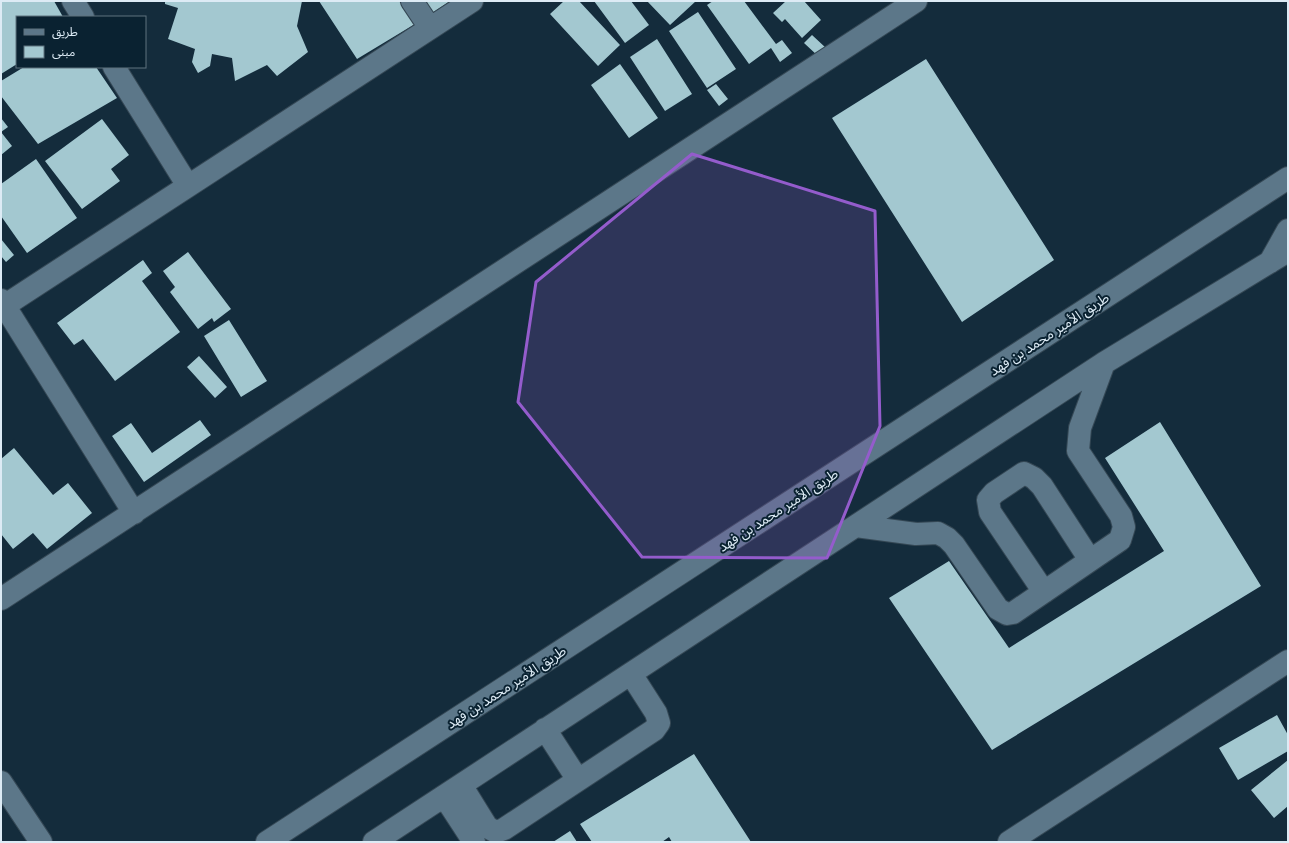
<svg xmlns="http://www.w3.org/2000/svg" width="1289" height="843" viewBox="0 0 1289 843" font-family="'IBM Plex Sans','Noto Sans Arabic',sans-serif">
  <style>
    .building { fill: #a3c8d0 }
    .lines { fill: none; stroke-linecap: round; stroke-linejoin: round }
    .minor-casing { stroke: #354855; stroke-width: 24 }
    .minor { stroke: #5c7789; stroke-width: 22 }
    .marked { fill: #945ccc; fill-opacity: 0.2; stroke: #945ccc; stroke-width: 3; stroke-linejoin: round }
    .labels { text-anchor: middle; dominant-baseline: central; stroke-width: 4; stroke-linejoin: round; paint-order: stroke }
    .street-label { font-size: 14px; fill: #ddebf5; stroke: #0a2231 }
  </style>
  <rect width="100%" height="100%" fill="#142c3c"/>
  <path class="building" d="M1 1H54L63 17H17V64L1 74Z
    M165 1H302L297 26 308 52 277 76 267 65 235 81 232 58 212 54 210 66 198 73 192 62 195 49 168 39 178 8 165 4Z
    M319 1H399L415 24 357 59Z
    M425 1H450L432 13Z
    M564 1H579L620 45 598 66 550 14Z
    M594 1H631L649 25 625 43Z
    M647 1H696L670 25Z
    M713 1H744L776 44 782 40 792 53 780 62 771 48 749 64 707 5Z
    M786 1H804L821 20 802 38 785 19 782 22 773 13Z
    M698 12 736 69 707 88 669 31Z
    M812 35 826 48 818 56 804 43Z
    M657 39 692 94 665 111 630 57Z
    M926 59 1054 260 962 322 832 118Z
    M620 64 658 118 629 138 591 85Z
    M24 67H96L117 98 38 144 1 96V81Z
    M716 84 728 99 719 106 707 90Z
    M1 118 8 127 1 132Z
    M102 119 129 155 111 169 120 181 82 209 45 161Z
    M1 132 12 146 1 155Z
    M36 159 77 218 27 253 1 216V184Z
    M1 239 14 255 6 262 1 256Z
    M188 252 231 309 214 322 212 318 198 329 170 292 175 287 163 271Z
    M143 260 152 273 142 281 180 332 115 381 83 339 74 345 57 323Z
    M229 320 267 381 241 397 204 336Z
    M199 356 227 387 215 398 187 367Z
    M200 420 211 435 144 482 112 436 131 423 152 453Z
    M1160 422 1261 586 992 750 889 598 949 561 1009 648 1164 551 1105 458Z
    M14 448 53 495 68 483 92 513 47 549 33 533 13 549 1 534V459Z
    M1277 715 1288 735V751L1238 780 1219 748Z
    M694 754 751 842H672L669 837 662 842H592L580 824Z
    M1288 760V806L1274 818 1251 790Z
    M570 831 577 842H553Z"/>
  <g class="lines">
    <defs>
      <path id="minor" d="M73 1 83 17
        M412 1 430 28
        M114 67 188 186
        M1270 262 1288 230
        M1 300 134 513
        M4 306 472 1
        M856 526 916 534 938 533 947 538 954 545 998 609 1007 614 1013 613 1120 540 1124 527 1121 516 1078 451 1080 428 1104 363
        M1044 592 990 512 988 500 994 493 1024 473 1034 478 1042 486 1090 560
        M1 599 916 1
        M545 729 578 780
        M1 782 41 842
        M461 785 487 827 496 832 504 829 654 730 659 723 656 713 631 674
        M444 796 474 842
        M267 842 1288 178
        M374 842 1104 363 1288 251
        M1009 842 1288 661"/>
    </defs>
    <use href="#minor" class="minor-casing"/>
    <use href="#minor" class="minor"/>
  </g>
  <path class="marked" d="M692 154 875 211 880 426 827 558 642 557 518 402 536 282Z"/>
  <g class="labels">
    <g class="street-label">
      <text transform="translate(1049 334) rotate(-33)">طريق الأمير محمد بن فهد</text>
      <text transform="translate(778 510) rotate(-33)">طريق الأمير محمد بن فهد</text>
      <text transform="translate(506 687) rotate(-33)">طريق الأمير محمد بن فهد</text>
    </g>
  </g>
  <rect width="1289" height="843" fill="none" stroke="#ddebf5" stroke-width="4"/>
  <rect x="16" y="16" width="130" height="52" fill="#0a2231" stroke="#5e727f"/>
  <rect x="24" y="29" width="20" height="6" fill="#5c7789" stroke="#5e727f"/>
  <text x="52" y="36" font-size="12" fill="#ddebf5">طريق</text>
  <rect x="24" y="46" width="20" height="12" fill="#a3c8d0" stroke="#5e727f"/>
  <text x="52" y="56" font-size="12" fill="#ddebf5">مبنى</text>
</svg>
